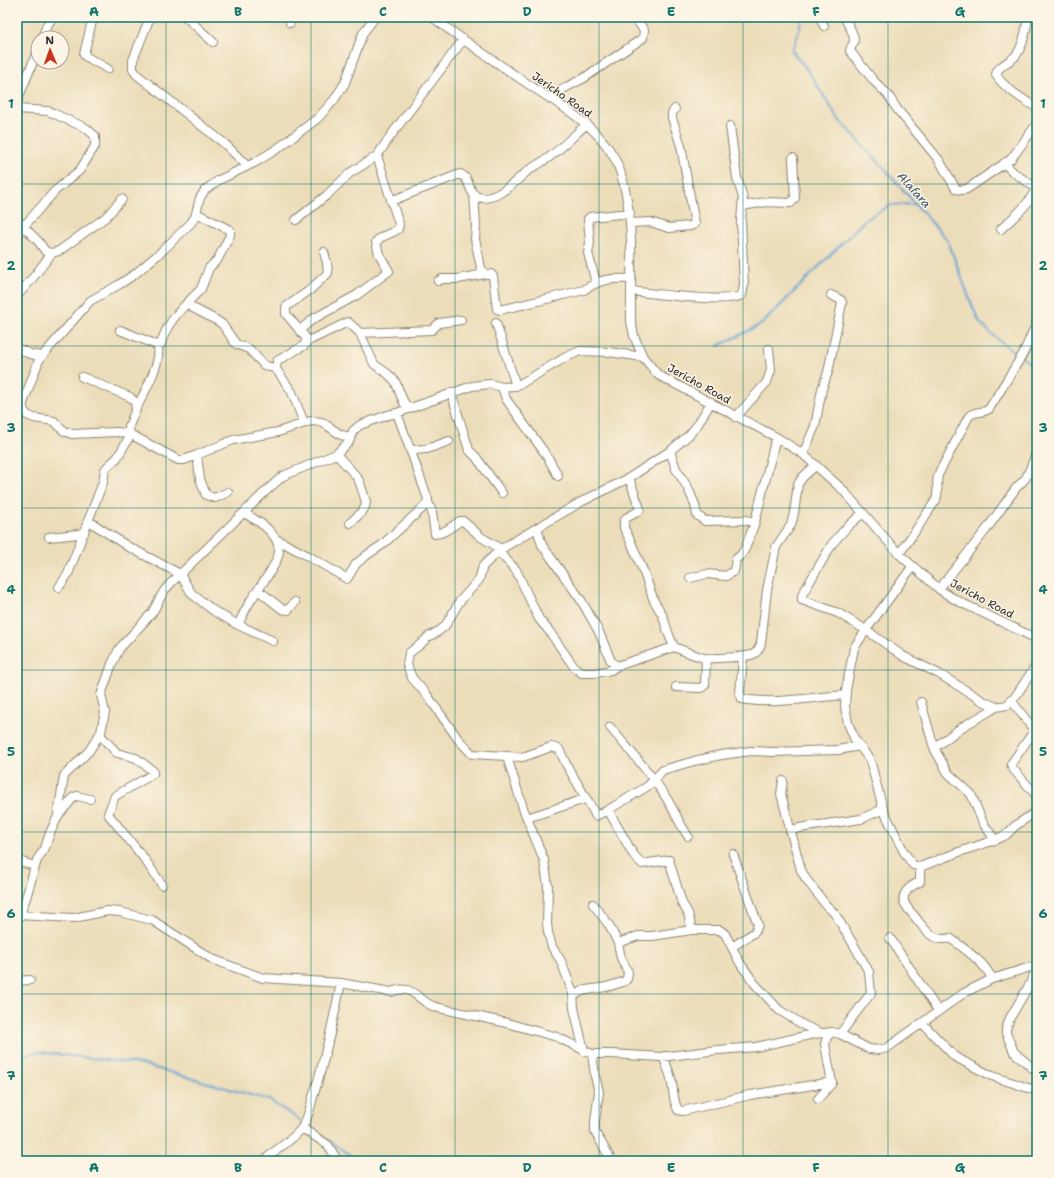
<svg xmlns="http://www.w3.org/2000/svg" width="1054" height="1178" viewBox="0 0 1054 1178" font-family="'Shantell Sans',sans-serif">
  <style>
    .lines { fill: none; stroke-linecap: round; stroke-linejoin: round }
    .stream { stroke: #5ea1d3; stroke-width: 2 }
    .minor-casing { stroke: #8c8472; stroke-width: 10 }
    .minor { stroke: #fff; stroke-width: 8 }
    .grid { fill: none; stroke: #0f766e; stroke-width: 1; stroke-opacity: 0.55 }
    .labels { text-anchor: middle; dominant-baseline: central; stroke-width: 3; stroke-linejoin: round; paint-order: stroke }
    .street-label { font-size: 11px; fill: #2b2b2b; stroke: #fcf5e5 }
    .water-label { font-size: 12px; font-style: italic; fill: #3f5a6e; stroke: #fcf5e5 }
    .neatline { fill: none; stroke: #0f766e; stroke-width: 1.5 }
    .grid-label { font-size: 13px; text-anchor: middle; font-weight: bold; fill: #0f766e }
  </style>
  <rect width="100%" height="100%" fill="#fcf5e5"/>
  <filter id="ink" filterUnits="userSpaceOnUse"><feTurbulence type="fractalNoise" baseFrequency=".025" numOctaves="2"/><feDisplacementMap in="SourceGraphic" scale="8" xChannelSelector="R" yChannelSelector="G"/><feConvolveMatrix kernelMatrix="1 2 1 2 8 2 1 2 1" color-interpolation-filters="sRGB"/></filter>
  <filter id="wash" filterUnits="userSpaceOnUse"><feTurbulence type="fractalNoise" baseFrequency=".012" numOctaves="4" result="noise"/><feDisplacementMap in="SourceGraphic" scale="16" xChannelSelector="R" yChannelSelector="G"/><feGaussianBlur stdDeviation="0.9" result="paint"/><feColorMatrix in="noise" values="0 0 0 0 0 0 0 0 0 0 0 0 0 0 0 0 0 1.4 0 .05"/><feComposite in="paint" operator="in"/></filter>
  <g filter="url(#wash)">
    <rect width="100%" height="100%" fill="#ecddba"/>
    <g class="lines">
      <path class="stream" d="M802 17 798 35 792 51 806 68 839 120 885 169 948 241 971 303 980 323 1002 343 1019 355
        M718 346 762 324 865 220 891 205 915 204
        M1023 358 1037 369
        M17 1057 38 1052 141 1064 269 1100 303 1122
        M306 1125 359 1161"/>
    </g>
  </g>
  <g filter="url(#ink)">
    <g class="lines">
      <defs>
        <path id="minor" d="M93 17 84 54 85 56 108 69
          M150 17 133 60V69L136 74 225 144 247 166
          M186 17 213 42
          M432 17C460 38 490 58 519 78 555 103 605 126 620 171 636 219 630 271 631 321L634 336 643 357 658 375 776 437 803 454 843 490 899 554 939 589 951 597 962 603 1037 639
          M820 17 824 26
          M845 17C847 25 854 32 854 39 855 44 850 46 850 51L874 81 888 95 897 109 939 160 956 189 962 190 967 189 1011 159 1037 124
          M1028 17C1026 30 1024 43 1017 54 1012 62 997 65 996 75 1005 89 1023 99 1037 108
          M290 23 292 17
          M42 38 47 25 53 17
          M550 99 563 89 584 78 643 38 644 30 634 17
          M17 101 38 50
          M17 109 48 111 86 128 95 136V146L80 170 55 191 17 234
          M1004 163 1013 172 1036 188
          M474 194 476 225 475 239 481 268 485 274
          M391 201 460 174C471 178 468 194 478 197 496 203 517 179 529 170 536 165 545 161 552 155 564 146 575 134 587 124
          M742 206 766 202 791 203 795 198 793 158
          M17 220 38 241 46 252 52 253 59 251 106 217 122 199
          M296 220 327 195 350 173 377 156 392 134 463 40
          M631 223 650 222 669 228 690 226 695 224 681 146 672 118V113L675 109
          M1001 229C1015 216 1030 204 1037 186
          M438 281 442 279H458L485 274H491L493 276 497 309 500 310 584 290C600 279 611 278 630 279
          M596 283 588 253 590 243 588 219 590 217 630 213
          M631 291C651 293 729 304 742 295L744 285 741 220 743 198 737 178 730 126
          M17 296 32 279 52 253
          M187 303 201 289 209 268 218 259 230 235V230L196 213
          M496 323 516 386
          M120 330 157 345C164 359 143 395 136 409
          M300 330 313 319 357 295 389 271 379 254 376 242C384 233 389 236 398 229L399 224 377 156
          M360 333 432 330 439 323 461 320
          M306 342 348 322 360 333 374 364 388 374 395 381 404 403 410 408
          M157 345 161 344C166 326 174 317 187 303L193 308 216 320 222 324 236 344 249 349 264 365 276 369 292 392 304 423
          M17 348 30 354 41 356
          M276 369 277 361 305 345 306 338 286 314V307L310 290 328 273 327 263 324 252
          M505 387 503 390 506 399 547 456 558 476
          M451 392 469 450 476 457 502 493
          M736 417 767 382 771 370 769 349
          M17 419 23 409
          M351 437 341 435 322 422 311 421 278 432 233 440 197 455 184 460H178L130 434 117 432 72 434 64 431 54 421 34 418 27 415 23 409V403L39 360 90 301 120 284 135 274 161 252 191 223 195 217 200 198 205 190 219 180 254 163 277 149 318 118 334 100 345 83 363 33 375 17
          M411 450 427 449 449 441
          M670 451 676 469 688 488 695 505 697 515 705 521 745 520 755 522
          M336 454 357 477 360 483 366 502 365 507 362 512 350 523
          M803 454 815 426 822 389 828 372 842 303 841 300 831 295
          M197 455 200 479 206 495 215 498 228 492
          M428 502 432 512 435 534C444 534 452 526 460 521H463L481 537 501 549
          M863 513 847 527 832 544 802 595V600L838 613 866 630 903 656 939 674 983 701 996 707
          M89 521 127 546 180 574 192 594 214 611 238 625 273 641
          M537 528 542 545 581 600 599 632 611 661 617 666
          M49 537 79 534 84 533
          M276 539 310 557 347 579 356 564 367 555 382 545 427 504 428 499 397 413
          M499 552 516 570 539 619 549 631 574 667 582 673H595L611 670 617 666 674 647 669 635 662 614 654 601 644 573 630 540 624 528V521L626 518 639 511 640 509 629 478
          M899 554 916 530 936 500C939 492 936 483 938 475L969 416C974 411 984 413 989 409L1023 354 1037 322
          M912 567 866 630 854 648 846 690 845 706 848 723 855 740 870 760 883 809 904 852 913 865 920 867 956 853 995 840 1006 835 1015 826 1034 813 1037 816
          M690 578 707 574 726 576 734 571 736 559 741 555 745 549 755 522 776 437
          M59 587 68 574 103 482 105 470 108 466 117 458 130 436 129 426 136 409 135 402 130 397 82 377
          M939 589 986 530 1016 488 1026 478 1037 452
          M258 590 282 609 288 610 295 602
          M238 625C242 617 246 608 251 600 258 589 280 562 279 550 278 532 258 521 244 513
          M674 647C684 651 694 655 704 658 711 659 748 657 754 654 758 651 760 647 761 643L767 590 776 547 791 525 794 513 798 484 803 477 816 465
          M743 657 740 693 742 699C776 705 812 697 846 695
          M676 687 701 688 705 685 706 658
          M1011 700 1037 734
          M921 702 934 748 962 727 990 711 996 707 1007 705 1015 697 1037 664
          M610 727C630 752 655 777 671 806 677 816 680 825 688 836
          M1034 731 1011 764 1013 769 1037 796
          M934 748 948 773 971 794 983 823 995 840
          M507 757 524 811 544 860 548 886 547 923 548 932 552 947 561 961 573 993 574 1008 584 1051
          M783 781 781 794 801 870 806 879 825 904 835 914 855 947 869 972 871 993 840 1034
          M587 800 566 764 559 749 551 747 523 757 472 754 458 739 427 695 412 678 407 665 409 653 421 644 428 637 439 631 445 626 460 601 479 580 483 566 501 549 581 502 629 478 670 451 690 434 698 424 711 402
          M608 810 648 786 663 770 694 761 721 755 751 751 772 752 838 750 859 746
          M58 815 64 776 89 751 101 732
          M527 818 585 799 588 801 596 816 608 810 633 854 642 864 669 860 682 903 688 913 692 930
          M790 831 799 828 861 819 883 809
          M17 862H22L34 866
          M920 867V882C909 886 898 896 907 907 909 911 913 914 915 917 925 929 932 943 950 938 963 948 986 963 992 979
          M162 885 143 857 108 814 115 796 153 774V771L136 758 117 753 101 736V732L105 712 101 695 112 664 119 649 152 613 164 591 170 584 266 491 283 476 336 454 349 442 353 431 360 425 388 415 397 413 472 386 490 384 502 387 514 386 522 383 566 357 580 351 609 352 643 357
          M17 915 74 918 107 911 120 912 152 920 212 959 263 978 341 983 391 992C413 983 416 1000 435 1007L507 1023 557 1037 592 1054H611L661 1057 718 1050 756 1047 814 1034 832 1032 840 1034 869 1049 879 1050 887 1048 964 993 992 979 1037 965
          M20 915 26 898 37 860 45 848 50 833 58 816 74 797 77 796 90 799
          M890 938 938 1011
          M618 943 638 936H652L692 930H720L725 934 740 963 755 984 779 1010 805 1026 821 1033
          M732 947 755 932 758 925 733 854
          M1037 967 1031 982 1010 1018 1006 1029V1033L1014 1052 1037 1072
          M17 981 30 980
          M573 997C581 989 589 990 600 988 608 987 617 984 625 981L627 979 628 972 621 958 618 943 609 925 593 904
          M922 1023 955 1057 992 1076 1037 1091
          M592 1054 595 1076 599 1092 595 1121V1132L612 1161
          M664 1056C665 1064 668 1068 670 1075 674 1087 672 1099 678 1110L683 1111 750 1095 832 1082
          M818 1099 832 1083 825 1044 827 1037 832 1032
          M302 1128 328 1145 338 1161
          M264 1161C275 1149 291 1142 301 1129 308 1120 310 1108 313 1097 325 1060 333 1022 341 983"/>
      </defs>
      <use href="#minor" class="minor-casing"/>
      <use href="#minor" class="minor"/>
    </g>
  </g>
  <path class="grid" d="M166 17V1161M311 17V1161M455 17V1161M599 17V1161M743 17V1161M888 17V1161M17 184H1037M17 346H1037M17 508H1037M17 670H1037M17 832H1037M17 994H1037"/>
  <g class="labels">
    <g class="street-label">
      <text transform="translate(562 95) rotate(35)">Jericho Road</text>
      <text transform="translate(699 384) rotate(29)">Jericho Road</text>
      <text transform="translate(982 599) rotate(28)">Jericho Road</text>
    </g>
    <g class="water-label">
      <text transform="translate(914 190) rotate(48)">Alafara</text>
    </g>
  </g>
  <rect width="1054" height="1178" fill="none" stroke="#fcf5e5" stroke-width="44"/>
  <g transform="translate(50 50) rotate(358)"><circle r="19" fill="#fcf5e5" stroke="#a8a49b"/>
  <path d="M0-3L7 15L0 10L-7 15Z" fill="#c8321e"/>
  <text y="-6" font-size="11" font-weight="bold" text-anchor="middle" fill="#2b2b2b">N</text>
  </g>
  <rect x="22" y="22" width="1010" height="1134" class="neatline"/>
  <g class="grid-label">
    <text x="94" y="16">A</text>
    <text x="238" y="16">B</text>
    <text x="383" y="16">C</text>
    <text x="527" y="16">D</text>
    <text x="671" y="16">E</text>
    <text x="816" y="16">F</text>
    <text x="960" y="16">G</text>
    <text x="11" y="108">1</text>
    <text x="1043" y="108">1</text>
    <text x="11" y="270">2</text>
    <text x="1043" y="270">2</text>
    <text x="11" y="432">3</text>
    <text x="1043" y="432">3</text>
    <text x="11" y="594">4</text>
    <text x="1043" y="594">4</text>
    <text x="11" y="756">5</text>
    <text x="1043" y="756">5</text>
    <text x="11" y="918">6</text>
    <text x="1043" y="918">6</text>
    <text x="11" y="1080">7</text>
    <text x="1043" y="1080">7</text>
    <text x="94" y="1172">A</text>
    <text x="238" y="1172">B</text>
    <text x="383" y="1172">C</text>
    <text x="527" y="1172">D</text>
    <text x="671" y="1172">E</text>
    <text x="816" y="1172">F</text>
    <text x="960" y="1172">G</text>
  </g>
</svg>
